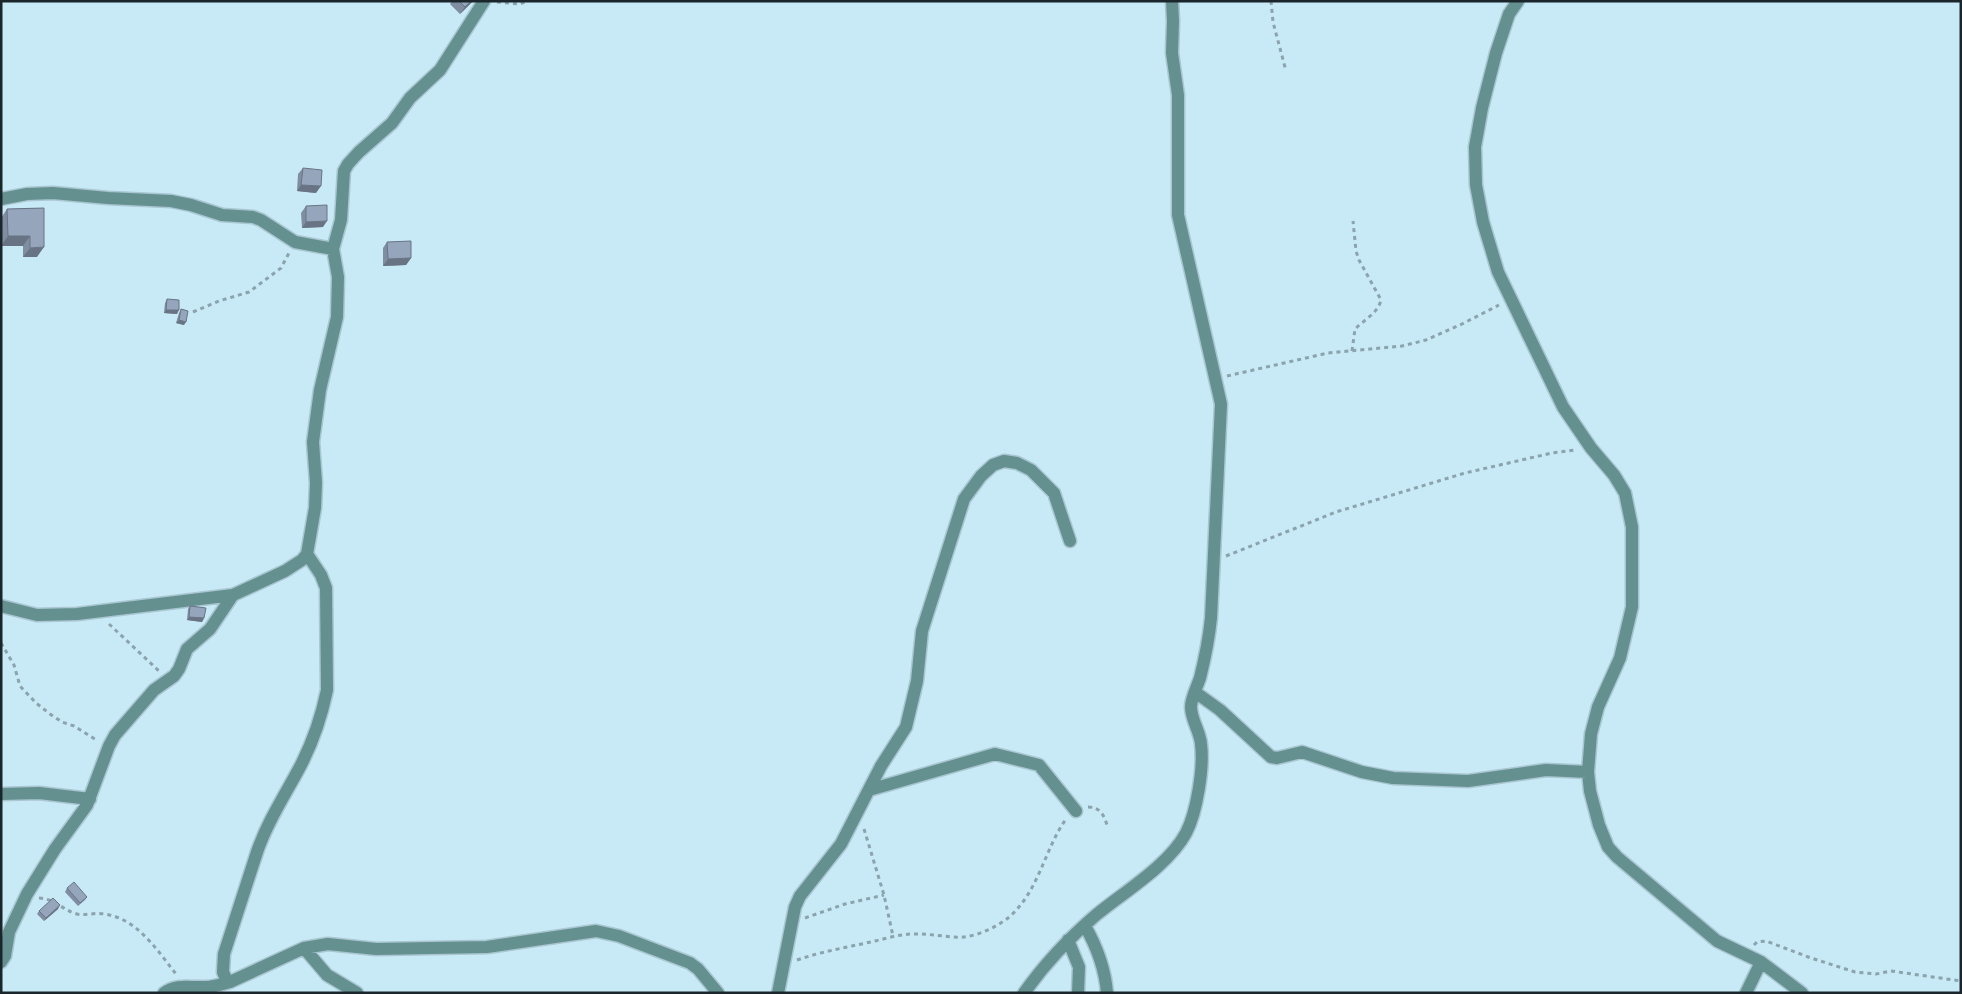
<svg xmlns="http://www.w3.org/2000/svg" width="1962" height="994" viewBox="0 0 1962 994" font-family="'Asap Condensed',sans-serif">
  <style>
    .lines { fill: none; stroke-linecap: round; stroke-linejoin: round }
    .minor-casing { stroke: #a9c6d1; stroke-width: 15 }
    .path { stroke: #8aa3ad; stroke-width: 3; stroke-dasharray: 4 4; stroke-linecap: butt }
    .minor { stroke: #649190; stroke-width: 12 }
    .wall { fill: #808ea2 }
    .shaded-wall { fill: #687484 }
    .building { fill: #95a5bc; stroke: #687484 }
  </style>
  <rect width="100%" height="100%" fill="#c8e9f6"/>
  <g class="lines">
    <defs>
      <path id="minor" d="M1518 1 1509 14 1496 53 1482 108 1475 147 1476 185 1483 222 1498 272 1563 407 1591 448 1614 475 1625 493 1632 527V607L1620 658 1598 707 1591 734 1588 772 1590 791 1599 825 1608 847 1617 857 1717 941 1761 962 1802 993
        M1 199 27 194 53 193 108 198 171 201 191 205 222 215 253 217 261 220 295 242 333 249
        M307 554 321 575 326 588 327 690C322 714 313 741 302 763 287 792 268 820 257 852L224 954 223 972 227 981 230 982 304 948 328 944 376 949 487 947 596 931 619 936 690 963 698 969 718 993
        M1 606 37 615 77 614 233 595 285 571 302 560 307 554 315 508 316 483 313 442 320 390 337 317 338 277 333 249 341 220 344 171 348 164 359 152 392 123 410 98 440 70 484 1
        M1195 692 1220 710 1271 757 1277 758 1302 752 1362 772 1393 778 1468 781 1546 770 1588 772
        M869 790 995 754 1039 765 1076 811
        M1 794 39 793 90 799
        M1085 926C1097 947 1105 968 1107 993
        M1068 940 1079 967 1078 993
        M304 948 327 975 357 993
        M1 962 5 956 9 932 27 894 55 849 87 805 109 746 115 735 154 690 174 676 179 669 187 649 210 629 233 595
        M164 993C177 983 191 988 206 987 214 987 222 984 230 982
        M778 993 795 907 800 896 841 844 881 766 906 727 917 681 922 631 964 499 981 476 993 465 1004 461 1017 463 1031 470 1054 493 1070 541
        M1024 993C1046 962 1068 939 1096 915 1124 892 1169 865 1186 833 1197 812 1204 767 1201 744 1200 731 1191 720 1191 707 1191 698 1197 687 1200 678 1205 658 1209 638 1211 618L1221 404 1178 215V95L1172 53 1173 21 1172 1
        M1746 993 1761 962"/>
    </defs>
    <use href="#minor" class="minor-casing"/>
    <path class="path" d="M1271 1 1273 22 1286 71
      M497 2 520 4 527 1
      M193 312 219 301 249 292 281 268 289 253
      M1352 351 1355 329C1364 320 1378 313 1381 300L1359 260 1356 251 1353 221
      M1227 376 1328 353 1402 346 1426 340 1462 324 1499 305
      M1226 556 1336 512 1465 473 1552 453 1575 450
      M109 624 159 671
      M1 643 14 665 20 686 36 703 50 714 62 722 74 726 98 741
      M1088 807C1100 807 1104 815 1107 825
      M864 829 884 895 893 936
      M39 898C56 899 62 910 77 914 86 916 95 912 104 914 137 918 157 950 176 974
      M805 918 845 904 884 895
      M1754 945 1757 942 1766 941 1811 958 1855 972 1876 974 1891 971 1961 981
      M797 960C823 951 849 947 875 941 884 939 893 936 902 935 920 932 937 936 955 937 972 939 995 928 1008 918 1039 892 1044 850 1066 819"/>
    <use href="#minor" class="minor"/>
  </g>
  <path class="wall" d="M452 1H473L460 14 450 4Z
    M303 168 316 193 297 191 298 174Z
    M306 206 323 227 302 228 301 213Z
    M44 208 37 257H23V246H1V218L7 209Z
    M387 242 411 258 406 265 383 266V248Z
    M167 299 177 314 164 313 165 303Z
    M181 309 184 325 176 323 179 313Z
    M190 606 204 618 202 622 187 620 188 609Z
    M67 888 87 897 85 900 78 906 65 892Z
    M58 909 44 921 37 914 39 911Z"/>
  <path class="shaded-wall" d="M471 1H473L460 14 465 7Z
    M301 185 321 186 316 193 297 191Z
    M327 221 323 227 302 228 306 222Z
    M8 236H30L23 246H1Z
    M44 247 37 257H23L30 248Z
    M411 258 406 265 383 266 388 259Z
    M166 310H179L177 314 164 313Z
    M179 320 186 322 184 325 176 323Z
    M189 617 204 618 202 622 187 620Z
    M60 905 58 909 44 921 46 918Z"/>
  <path class="building" d="M459 1H471L465 7Z
    M303 168 322 170 321 186 301 185Z
    M327 205V221L306 222V206Z
    M44 208V247L30 248V236H8L7 209Z
    M411 241V258L388 259 387 242Z
    M167 299 179 300V310H166Z
    M181 309 188 311 186 322 179 320Z
    M190 606 206 608 204 618 189 617Z
    M74 882 87 897 80 903 67 888Z
    M53 898 60 905 46 918 39 911Z"/>
  <rect width="1962" height="994" fill="none" stroke="#1a262b" stroke-width="5"/>
</svg>
